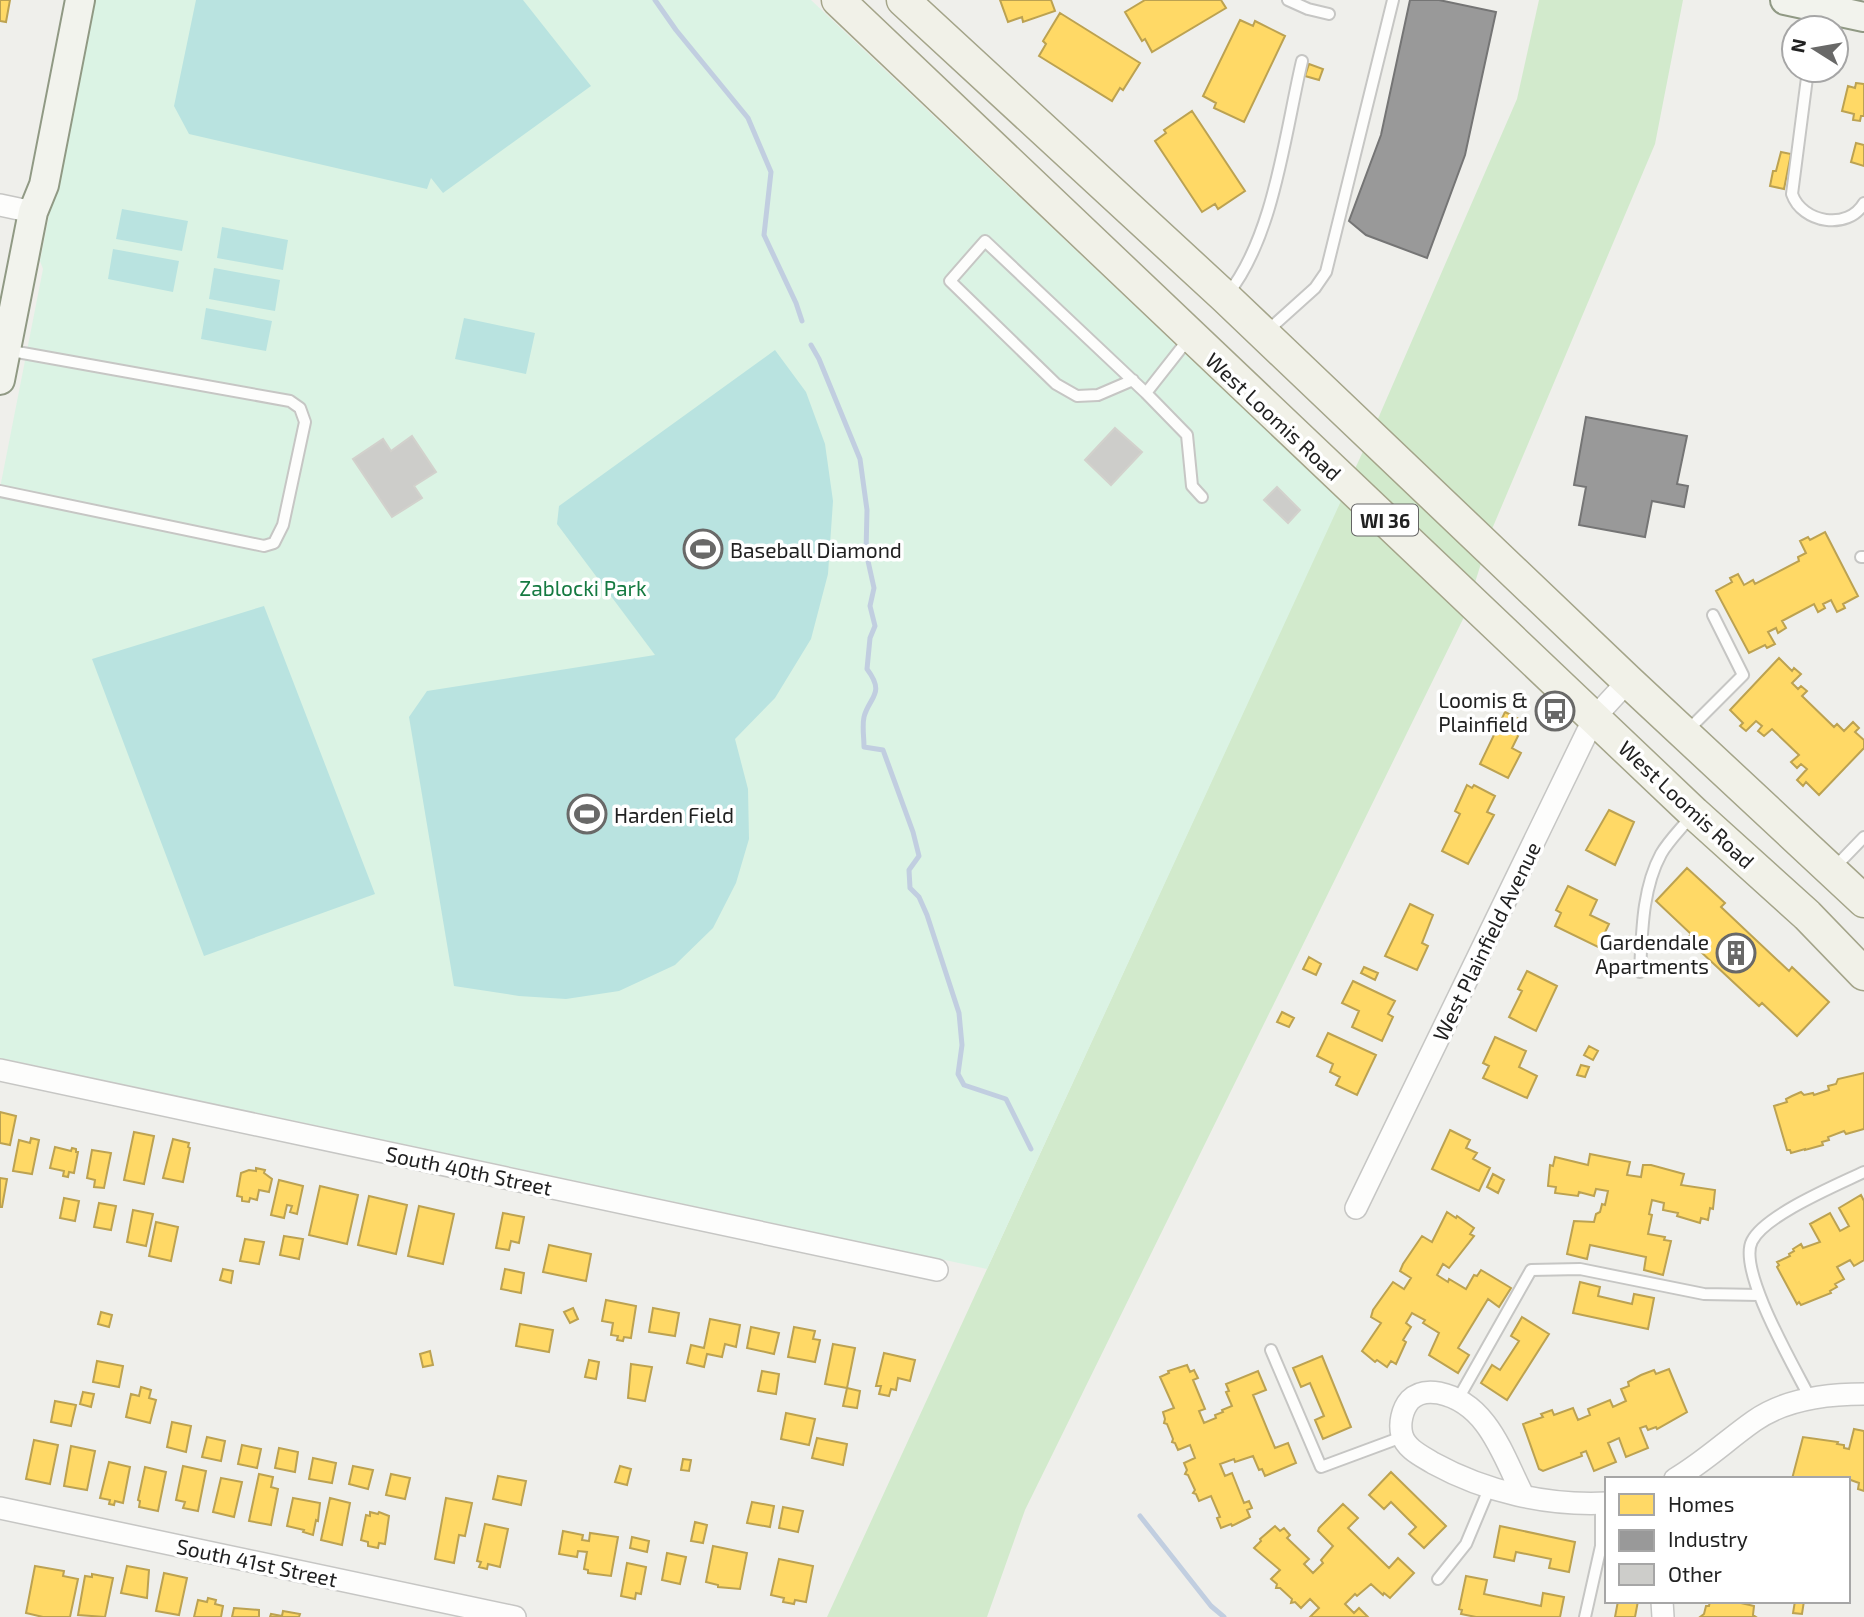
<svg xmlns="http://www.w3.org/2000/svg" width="1864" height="1617" viewBox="0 0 1864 1617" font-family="'Exo 2',sans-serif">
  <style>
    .grass { fill: #d2eacc }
    .park { fill: #dbf3e4 }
    .pitch { fill: #b9e3e0 }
    .homes { fill: #ffd966; stroke: #bca251; stroke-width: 2 }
    .industry { fill: #999; stroke: #757575; stroke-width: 2 }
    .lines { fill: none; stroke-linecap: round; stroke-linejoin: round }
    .stream { stroke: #c1cee0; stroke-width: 5 }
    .building { fill: #cdcdca; stroke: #d2d1cc; stroke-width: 2 }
    .lane-casing { stroke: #c6c6c4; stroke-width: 14 }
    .street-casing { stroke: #c6c6c4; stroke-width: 24 }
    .secondary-casing { stroke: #909984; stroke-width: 32 }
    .primary-casing { stroke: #a4a489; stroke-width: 35 }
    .lane { stroke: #fdfdfc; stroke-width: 10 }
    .street { stroke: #fdfdfc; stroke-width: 21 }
    .secondary { stroke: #f2f3ed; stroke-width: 28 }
    .primary { stroke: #f1f1e8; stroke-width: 32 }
    .labels { text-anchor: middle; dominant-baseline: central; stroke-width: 7; stroke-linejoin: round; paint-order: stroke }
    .shield { fill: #fff; stroke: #646464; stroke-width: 2 }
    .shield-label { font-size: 19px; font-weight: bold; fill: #212121 }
    .street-label { font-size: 21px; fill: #212121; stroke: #fff }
    .poi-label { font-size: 21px; fill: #212121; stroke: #fff; text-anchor: start }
    .park-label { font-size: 21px; fill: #157a41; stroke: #fff }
  </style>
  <rect width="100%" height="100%" fill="#efefeb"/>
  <path class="grass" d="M1539 0H1683L1655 144 1492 529 1464 617 1025 1510 987 1617H827L1377 421 1517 99Z"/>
  <path class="park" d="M94 0H811L1341 501 987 1269 0 1058V488L43 269 40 261 56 179 61 173Z"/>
  <path class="pitch" d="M196 0H523L591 86 443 193 431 178 427 189 189 134 174 106Z
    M122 209 188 221 182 251 116 239Z
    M222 227 288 240 283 270 217 258Z
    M113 249 179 261 173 292 108 279Z
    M214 268 280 280 275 311 209 299Z
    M206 308 272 321 266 351 201 339Z
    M464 318 535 333 526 374 455 359Z
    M775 350 806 392 825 444 833 501 828 574 811 639 775 698 735 739 748 789 749 839 736 883 713 928 675 965 619 991 566 999 519 996 454 986 409 717 427 691 655 655 557 524 559 506Z
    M264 606 375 894 204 956 92 659Z"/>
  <path class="homes" d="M0 0H10L6 22 0 21Z
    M1000 0H1051L1055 11 1023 22 1022 17 1008 22Z
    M1145 0H1221L1226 8 1152 52 1145 39 1142 41 1125 12Z
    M1060 13 1140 63 1123 90 1120 88 1112 101 1039 56 1046 44 1043 41Z
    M1240 20 1253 26 1255 21 1285 36 1244 122 1214 108 1216 103 1203 96Z
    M1309 64 1323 69 1319 80 1305 76Z
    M1856 83 1864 84V116H1861L1860 121 1853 120 1854 114 1842 111 1848 86 1855 88Z
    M1192 111 1245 191 1218 209 1215 204 1202 212 1155 141 1166 133 1164 130Z
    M1856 143 1864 145V166L1851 162Z
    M1781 152 1791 154 1784 189 1770 186 1773 171H1776Z
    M1825 532 1858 596 1843 604 1845 608 1837 612 1831 600 1823 604 1825 608 1818 612 1814 604 1782 621 1786 628 1778 633 1776 628 1768 632 1775 644 1767 648 1765 645 1749 653 1716 591 1732 582 1730 578 1738 574 1744 585 1753 580 1755 584 1799 561 1798 557 1806 553 1800 541 1808 537 1810 540Z
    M1779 658 1792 671 1794 668 1801 674 1792 683 1798 689 1801 686 1807 691 1802 696 1834 727 1837 724 1844 731 1853 722 1859 728 1855 732 1864 740V748L1819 795 1806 782 1803 786 1797 780 1807 769 1801 764 1797 768 1791 762 1799 755 1772 729 1764 736 1758 731 1762 726 1756 721 1746 731 1740 726 1743 723 1730 710Z
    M1505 712 1525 722 1512 748 1521 753 1508 778 1480 764Z
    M1467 785 1472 788 1474 785 1495 796 1487 812 1494 815 1468 864 1442 851 1460 814 1455 811Z
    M1609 810 1634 822 1615 865 1586 850Z
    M1687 868 1725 903 1721 907 1789 971 1792 967 1829 1002 1797 1036 1762 1003 1759 1006 1687 939 1691 934 1656 901Z
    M1568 886 1597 900 1590 915 1609 924 1598 947 1555 926 1561 913 1556 910Z
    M1410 904 1433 915 1422 943 1428 946 1417 970 1385 956Z
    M1309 957 1321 964 1316 975 1303 969Z
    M1364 967 1378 973 1375 980 1361 973Z
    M1527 971 1557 986 1536 1031 1509 1017 1522 991 1518 989Z
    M1353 981 1395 1001 1388 1014 1393 1017 1382 1041 1352 1027 1359 1011 1342 1003Z
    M1282 1012 1294 1018 1289 1027 1277 1022Z
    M1328 1033 1376 1055 1357 1095 1336 1085 1340 1077 1330 1072 1333 1064 1317 1056Z
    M1495 1037 1526 1051 1519 1067 1537 1076 1527 1098 1483 1078 1489 1066 1483 1063Z
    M1589 1046 1598 1051 1593 1060 1584 1055Z
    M1581 1065 1589 1067 1585 1077 1577 1075Z
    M1864 1073V1129L1846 1134 1844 1131 1828 1137 1829 1140 1822 1142 1823 1145 1805 1150V1149L1791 1153 1790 1150H1787L1774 1106 1787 1102 1786 1099 1792 1096 1801 1092 1804 1095 1813 1093 1814 1095 1829 1090 1828 1086 1836 1084 1838 1079Z
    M0 1112 16 1116 10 1145 0 1143Z
    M1450 1130 1470 1140 1466 1148 1477 1153 1473 1159 1490 1168 1479 1191 1432 1169Z
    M134 1132 154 1136 144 1184 124 1180Z
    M31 1138 39 1140 32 1174 13 1171 19 1140 30 1143Z
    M173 1139 189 1143 188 1147 190 1148 183 1182 163 1178Z
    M55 1147 71 1151 72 1148 76 1149V1152H78L74 1173 69 1172 68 1177 63 1176 64 1171 50 1168Z
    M92 1150 111 1153 104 1188 94 1187 95 1180 87 1178Z
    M1590 1154 1630 1162 1627 1175 1641 1177 1643 1165H1651L1684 1174 1681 1185 1715 1190 1713 1209 1710 1208 1708 1220 1701 1218 1700 1223 1677 1216 1678 1213 1663 1210 1664 1203 1652 1200 1649 1214 1652 1215 1648 1234 1665 1237 1664 1240 1671 1241 1663 1275 1644 1270 1646 1257 1590 1245 1587 1259 1567 1254 1574 1221 1594 1222 1596 1214 1600 1212 1602 1204 1605 1205 1608 1191 1596 1189 1594 1196 1579 1192 1578 1196 1555 1193 1556 1187 1548 1186 1550 1165 1553 1166 1555 1157 1588 1165Z
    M256 1168 265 1170 264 1173 272 1179 269 1192 259 1190 257 1200 250 1198 249 1202 242 1201V1197L237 1196 241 1173 249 1170 256 1171Z
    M1493 1174 1504 1180 1498 1193 1487 1187Z
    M0 1178 7 1179 2 1207H0Z
    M279 1180 303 1186 297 1214 290 1212 292 1206 287 1205 284 1218 271 1215Z
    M320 1186 358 1195 347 1244 309 1235Z
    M1861 1195 1864 1201V1260L1854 1266 1850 1260 1837 1267 1844 1279 1835 1284 1837 1287 1830 1291 1831 1293 1801 1305 1799 1302 1797 1304 1777 1267 1779 1265 1777 1262 1790 1256 1789 1254 1794 1251 1793 1249 1801 1244 1803 1248 1820 1242 1810 1224 1830 1213 1840 1231 1849 1226 1839 1208Z
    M369 1196 407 1205 396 1254 358 1245Z
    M64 1198 79 1201 75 1221 60 1218Z
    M99 1203 116 1206 111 1230 94 1227Z
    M419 1206 454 1214 443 1264 408 1256Z
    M133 1210 153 1214 146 1246 127 1242Z
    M1447 1212 1456 1218 1457 1216 1474 1228 1470 1234 1474 1236 1449 1268 1443 1264 1437 1275 1448 1282 1449 1279 1466 1289 1474 1275 1477 1276 1481 1270 1511 1288 1499 1307 1488 1299 1458 1348 1469 1355 1458 1373 1429 1355 1439 1333 1423 1323 1425 1320 1412 1313 1406 1323 1411 1327 1403 1340 1406 1342 1396 1364 1391 1361 1387 1367 1377 1360 1375 1362 1362 1351 1381 1323 1371 1317 1373 1310 1393 1282 1404 1289 1411 1278 1400 1271 1403 1264 1422 1236 1432 1242Z
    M503 1213 524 1217 519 1243 511 1241 509 1250 496 1248Z
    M156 1222 178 1227 171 1261 149 1256Z
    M284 1236 303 1239 299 1259 280 1255Z
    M245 1239 264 1242 259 1264 240 1261Z
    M549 1245 591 1254 586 1281 543 1272Z
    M223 1269 233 1271 231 1283 220 1280Z
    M505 1269 524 1273 521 1293 501 1289Z
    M1580 1282 1600 1287 1598 1296 1632 1304 1634 1294 1654 1298 1648 1329 1573 1313Z
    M606 1300 636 1306 631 1338 624 1337 623 1341 617 1340 618 1336 611 1335 613 1323 602 1321Z
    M573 1308 578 1319 570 1323 564 1312Z
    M653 1308 679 1313 675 1336 649 1332Z
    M101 1312 112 1315 109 1327 98 1324Z
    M1522 1317 1549 1334 1507 1400 1481 1383 1492 1365 1500 1370 1519 1341 1511 1336Z
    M710 1319 740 1325 736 1347 725 1344 722 1357 707 1354 704 1367 687 1363 691 1345 704 1348Z
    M520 1324 553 1330 549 1352 516 1346Z
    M751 1327 779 1333 774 1354 747 1348Z
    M794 1327 815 1331 813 1339 820 1340 815 1362 788 1357Z
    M833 1344 855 1348 847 1388 825 1384Z
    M430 1351 433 1365 423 1367 420 1354Z
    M884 1353 915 1360 910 1381 898 1378 896 1390 891 1389 889 1396 879 1394 881 1386H876Z
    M1322 1356 1351 1427 1323 1439 1315 1420 1324 1416 1310 1383 1301 1387 1293 1368Z
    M589 1360 599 1362 596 1379 585 1377Z
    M97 1361 123 1366 119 1387 93 1382Z
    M631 1364 652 1367 645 1401 628 1398Z
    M1187 1365 1190 1372 1194 1370 1198 1378 1193 1380 1205 1409 1199 1411 1204 1423 1216 1418 1215 1415 1223 1412 1222 1410 1232 1406 1226 1392 1229 1391 1226 1384 1258 1371 1266 1390 1253 1395 1275 1448 1288 1443 1296 1463 1265 1476 1262 1469 1259 1470 1253 1456 1235 1462 1234 1459 1220 1464 1225 1476 1232 1473 1244 1503 1249 1501 1252 1508 1247 1510 1250 1517 1232 1526 1231 1524 1221 1528 1217 1518 1220 1517 1211 1496 1199 1501 1196 1494 1193 1493 1195 1490 1188 1475 1185 1474 1187 1470 1184 1463 1195 1458 1190 1445 1178 1450 1175 1443 1172 1442 1173 1439 1167 1424 1164 1423 1165 1419 1163 1412 1174 1408 1160 1377 1169 1373 1168 1371Z
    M1669 1369 1687 1412 1657 1429 1656 1427 1648 1430 1646 1426 1640 1428 1648 1448 1626 1457 1619 1438 1608 1443 1616 1462 1594 1471 1586 1451 1581 1453 1582 1456 1543 1471 1539 1469 1523 1424 1543 1417 1541 1414 1552 1410 1554 1415 1573 1408 1578 1420 1590 1415 1588 1409 1610 1400 1613 1407 1626 1401 1621 1389 1629 1386 1628 1382 1641 1375 1654 1370 1656 1374Z
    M762 1371 779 1374 776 1394 758 1391Z
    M141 1387 151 1390 149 1398 156 1400 150 1423 126 1417 131 1394 139 1396Z
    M847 1388 860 1391 857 1408 843 1406Z
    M83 1392 94 1394 91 1407 80 1404Z
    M55 1401 76 1405 71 1426 51 1422Z
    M786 1413 815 1419 809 1445 781 1439Z
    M172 1422 191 1426 186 1452 167 1447Z
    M1854 1429 1864 1431V1491L1858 1489 1859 1483 1848 1479H1792L1803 1437 1838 1442 1837 1444 1844 1445V1448L1849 1449Z
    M207 1437 225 1441 221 1461 202 1457Z
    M817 1438 847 1444 843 1465 812 1458Z
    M34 1440 58 1445 50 1484 26 1479Z
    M242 1445 261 1449 257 1468 238 1464Z
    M71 1446 95 1451 87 1490 64 1486Z
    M279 1448 298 1452 295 1472 275 1468Z
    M313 1458 336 1463 332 1483 309 1479Z
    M683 1459 691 1460 689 1471 681 1470Z
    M109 1462 130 1467 123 1503 115 1501 114 1505 109 1504 110 1500 100 1498Z
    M183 1466 206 1471 198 1511 183 1508 185 1502 176 1500Z
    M353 1466 373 1470 368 1489 349 1484Z
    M620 1466 631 1469 627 1485 615 1482Z
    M145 1467 166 1472 158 1511 139 1507 140 1501 138 1500Z
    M1391 1472 1446 1526 1424 1548 1409 1534 1416 1527 1391 1502 1384 1509 1369 1495Z
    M259 1474 273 1477 271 1487 278 1489 271 1525 249 1521Z
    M391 1474 410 1478 405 1499 386 1495Z
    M498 1476 526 1481 521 1505 493 1499Z
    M221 1478 242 1482 234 1517 213 1512Z
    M293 1498 320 1503 318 1521 316 1520 313 1535 303 1532 304 1530 287 1526Z
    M330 1498 350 1503 342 1545 321 1540Z
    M446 1498 472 1503 465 1536 459 1535 454 1563 435 1559Z
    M752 1502 774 1506 770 1527 747 1523Z
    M1343 1504 1358 1518 1348 1528 1389 1568 1398 1558 1414 1573 1390 1598 1384 1593 1383 1595 1371 1584 1357 1596 1355 1594 1345 1604 1354 1613 1359 1608 1368 1617H1310L1319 1608 1310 1599 1301 1608 1295 1602 1291 1603 1292 1599 1280 1588H1276L1277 1584 1271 1579 1280 1570 1254 1548 1261 1541 1260 1539 1275 1526 1280 1531 1284 1528 1290 1535 1287 1538 1309 1559 1304 1564 1313 1573 1323 1563 1321 1560 1333 1546 1318 1531 1319 1528Z
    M783 1507 803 1511 798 1532 779 1528Z
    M370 1512 378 1514 379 1512 389 1516 385 1544 379 1543 378 1548 368 1546V1542L361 1540 366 1515 370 1516Z
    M695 1522 707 1525 703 1543 691 1541Z
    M485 1524 508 1529 500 1567 488 1564 487 1569 479 1567 481 1562 477 1561Z
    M1500 1526 1575 1542 1569 1572 1549 1568 1551 1559 1516 1552 1514 1561 1494 1557Z
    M563 1531 583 1535 582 1540 589 1541 590 1533 618 1537 611 1576 588 1573V1570L584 1569 587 1552 578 1551 577 1557 559 1554Z
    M632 1537 649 1541 647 1552 630 1548Z
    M713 1546 747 1553 740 1589 718 1587V1585L706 1582Z
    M667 1553 686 1557 680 1584 662 1580Z
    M779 1559 813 1566 806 1602 795 1600 794 1604 783 1602 784 1598 771 1595Z
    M627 1563 646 1567 641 1594 636 1593 635 1599 621 1596Z
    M35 1566 64 1571 63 1576 78 1579 70 1617H43L26 1613Z
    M127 1566 149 1570 147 1598 121 1593Z
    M164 1573 187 1578 179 1615 156 1611Z
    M92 1574 113 1578 105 1617 78 1615 85 1576 92 1577Z
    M1466 1576 1487 1580 1484 1594 1541 1606 1543 1593 1564 1597 1560 1617H1476L1461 1614 1462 1610 1459 1609Z
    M208 1598 216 1600 215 1604 223 1606 221 1617H194L198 1600 207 1602Z
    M1618 1601H1638L1635 1617H1615Z
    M1710 1601H1742L1741 1603 1754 1606 1753 1615 1756 1617H1700L1704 1614 1706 1606H1709Z
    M1795 1601H1804L1802 1614 1793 1613Z
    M234 1608 259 1610V1617H232Z
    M283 1611 300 1614 299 1617H270L271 1614 282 1616Z"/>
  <path class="industry" d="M1410 0H1439L1496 12 1465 155 1427 258 1366 235 1349 221 1381 135Z
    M1586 417 1687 436 1677 484 1688 486 1684 507 1652 501 1645 537 1579 525 1586 487 1574 485Z"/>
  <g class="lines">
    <path class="stream" d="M655 0 676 30 748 118 771 172 764 235 796 303 802 321
      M811 345 819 359 860 459 867 510 866 552 874 588 870 606 875 626 870 638 867 669C886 694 869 697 864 717 862 726 864 737 864 747L883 750 913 832 919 856 909 870 910 888 919 897 927 915 959 1013 962 1045 958 1074 964 1085 1006 1099 1031 1149
      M1140 1516 1211 1606 1224 1617"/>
  </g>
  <path class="building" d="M1115 428 1142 452 1111 485 1085 460Z
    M412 436 436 472 414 486 422 498 392 517 353 459 383 439 391 451Z
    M1277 487 1300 510 1288 523 1264 500Z"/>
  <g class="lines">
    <defs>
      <path id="lane" d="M1288 0 1308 9 1329 14
        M1808 70 1792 194C1802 223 1848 231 1864 203
        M1227 295C1274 237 1285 133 1302 61
        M1266 332 1315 288 1326 272 1393 0
        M1133 380 1098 395 1077 396 1056 384 950 281 985 241 1146 393 1190 337
        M1146 393 1187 435 1192 486 1202 497
        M0 491 264 546 274 543 283 525 305 422 300 408 290 401 6 350
        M1861 557H1864
        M1686 732 1743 675 1713 615
        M1834 868 1864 837
        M1640 972C1642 933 1642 889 1661 854 1669 840 1682 828 1692 815
        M1271 1350 1321 1467 1402 1437
        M1810 1398C1795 1368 1737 1270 1752 1241 1765 1215 1837 1185 1864 1172
        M1458 1399 1531 1270 1580 1269 1704 1294 1759 1295
        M1438 1579 1466 1544 1489 1489
        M1585 1617 1601 1546V1503"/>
      <path id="street" d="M0 205 33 212
        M0 1070 937 1270
        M1356 1208 1594 718 1628 681
        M1675 1479C1704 1462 1727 1440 1754 1421 1785 1399 1827 1394 1864 1394
        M1523 1495C1503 1456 1488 1403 1439 1393 1428 1391 1418 1392 1410 1400 1402 1409 1399 1424 1402 1435 1406 1449 1422 1456 1433 1463 1486 1492 1547 1506 1607 1503
        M0 1508 515 1617
        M1662 1601 1663 1617"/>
      <path id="secondary" d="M1785 0 1864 17
        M0 380 33 212 44 185 80 0"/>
      <path id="primary" d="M838 0 1694 813 1807 915 1864 974
        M903 0 1225 297 1628 681 1864 901"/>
    </defs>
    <use href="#lane" class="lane-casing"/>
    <use href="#street" class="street-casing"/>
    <use href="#secondary" class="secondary-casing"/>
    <use href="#primary" class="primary-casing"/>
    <use href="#lane" class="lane"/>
    <use href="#street" class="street"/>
    <use href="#secondary" class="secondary"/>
    <use href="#primary" class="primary"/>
  </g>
  <defs>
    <symbol id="stadium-ring" viewBox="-11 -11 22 22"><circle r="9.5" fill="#fff" stroke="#696968" stroke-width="1.5"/><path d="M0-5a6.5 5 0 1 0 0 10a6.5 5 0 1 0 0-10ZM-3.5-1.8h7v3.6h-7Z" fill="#696968"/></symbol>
    <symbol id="bus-ring" viewBox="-11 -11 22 22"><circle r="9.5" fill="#fff" stroke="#696968" stroke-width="1.5"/><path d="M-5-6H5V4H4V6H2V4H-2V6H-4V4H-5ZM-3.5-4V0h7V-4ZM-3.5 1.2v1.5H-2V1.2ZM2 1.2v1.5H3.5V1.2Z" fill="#696968"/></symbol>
    <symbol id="building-ring" viewBox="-11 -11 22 22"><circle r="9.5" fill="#fff" stroke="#696968" stroke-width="1.5"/><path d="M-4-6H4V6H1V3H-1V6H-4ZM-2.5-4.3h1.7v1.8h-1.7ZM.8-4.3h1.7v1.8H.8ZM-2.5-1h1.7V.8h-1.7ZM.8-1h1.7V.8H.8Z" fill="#696968"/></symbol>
  </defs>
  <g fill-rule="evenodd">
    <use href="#stadium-ring" x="681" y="527" width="44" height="44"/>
    <use href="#bus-ring" x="1533" y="689" width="44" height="44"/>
    <use href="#stadium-ring" x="565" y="792" width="44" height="44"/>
    <use href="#building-ring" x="1714" y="931" width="44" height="44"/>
  </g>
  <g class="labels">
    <rect class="shield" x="1352" y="504.5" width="66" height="31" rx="5"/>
    <g class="shield-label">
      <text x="1385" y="520">WI 36</text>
    </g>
    <g class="street-label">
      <text transform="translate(1274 416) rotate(43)">West Loomis Road</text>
      <text transform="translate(1687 804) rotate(43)">West Loomis Road</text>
      <text transform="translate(1486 941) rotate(-64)">West Plainfield Avenue</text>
      <text transform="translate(469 1170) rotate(12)">South 40th Street</text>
      <text transform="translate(257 1562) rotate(12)">South 41st Street</text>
    </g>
    <g class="poi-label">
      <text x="730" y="549">Baseball Diamond</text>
      <text x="1528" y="699" text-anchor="end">Loomis &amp;<tspan x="1528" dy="24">Plainfield</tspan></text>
      <text x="614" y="814">Harden Field</text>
      <text x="1709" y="941" text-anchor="end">Gardendale<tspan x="1709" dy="24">Apartments</tspan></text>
    </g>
    <g class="park-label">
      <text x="583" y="587">Zablocki Park</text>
    </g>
  </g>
  <rect x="1605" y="1477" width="245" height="126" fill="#ffffff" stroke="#a6a6a6" stroke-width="2"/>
  <rect x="1619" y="1494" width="35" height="21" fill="#ffd966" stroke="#a6a6a6" stroke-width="2"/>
  <text x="1668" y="1512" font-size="21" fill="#212121">Homes</text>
  <rect x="1619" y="1530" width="35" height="21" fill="#999999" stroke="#a6a6a6" stroke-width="2"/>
  <text x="1668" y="1547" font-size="21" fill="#212121">Industry</text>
  <rect x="1619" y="1564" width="35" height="21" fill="#cdcdca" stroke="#a6a6a6" stroke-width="2"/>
  <text x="1668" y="1582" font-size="21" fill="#212121">Other</text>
  <g transform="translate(1815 49) rotate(281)"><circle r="33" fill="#ffffff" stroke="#a6a6a6" stroke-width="2"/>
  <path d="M0-5L12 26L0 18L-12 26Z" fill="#696968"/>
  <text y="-10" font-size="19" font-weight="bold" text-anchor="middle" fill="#212121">N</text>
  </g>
</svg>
